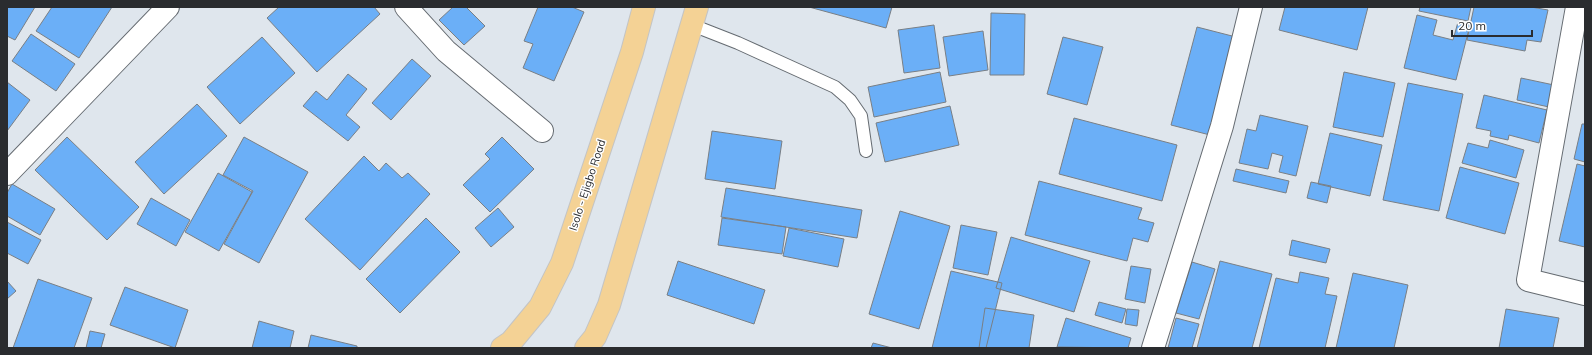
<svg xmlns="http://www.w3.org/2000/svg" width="1592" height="355" viewBox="0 0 1592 355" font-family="Mulish,sans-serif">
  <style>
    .building { fill: #6baff7; stroke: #797f85 }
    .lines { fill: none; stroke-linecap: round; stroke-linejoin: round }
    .lane-casing { stroke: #656b71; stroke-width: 14 }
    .street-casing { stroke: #656b71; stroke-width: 24 }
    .primary-casing { stroke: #c3c4c5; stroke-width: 24 }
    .lane { stroke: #fff; stroke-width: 12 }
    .street { stroke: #fff; stroke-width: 22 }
    .primary { stroke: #f4d295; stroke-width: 22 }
    .labels { text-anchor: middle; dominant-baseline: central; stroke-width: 3; stroke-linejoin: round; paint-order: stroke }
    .street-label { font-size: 11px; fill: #2a2c2f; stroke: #fff }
  </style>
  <rect width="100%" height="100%" fill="#dfe6ed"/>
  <path class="building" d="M7 7H35L15 40 7 36Z
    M52 7H112L79 58 36 31Z
    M279 7H374L380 14 317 72 267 18Z
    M453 7H466L485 26 464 45 439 20Z
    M538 7H572L584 12 554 81 523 68 533 44 524 41Z
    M809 7H892L886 28Z
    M1285 7H1368L1357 50 1279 30Z
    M1420 7H1471L1468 21 1419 11Z
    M1474 7H1531L1548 10 1541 42 1527 40 1525 51 1467 40Z
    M991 13 1025 14 1024 75H990Z
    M1417 15 1437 20 1433 35 1453 40 1458 22 1470 25 1456 80 1404 68Z
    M934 25 940 68 904 73 898 30Z
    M1197 27 1236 37 1210 135 1171 125Z
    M983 31 988 70 949 76 943 37Z
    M31 34 75 64 56 91 12 61Z
    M262 37 295 73 240 124 207 87Z
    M1063 37 1103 47 1087 105 1047 94Z
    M412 59 431 76 391 120 372 103Z
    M940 72 946 102 874 117 868 87Z
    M1344 72 1395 83 1383 137 1333 127Z
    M348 74 367 89 346 115 360 127 348 141 303 106 316 91 327 100Z
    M1521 78 1554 85 1549 107 1517 100Z
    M7 82 30 100 7 131Z
    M1408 83 1463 94 1439 211 1383 200Z
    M1484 95 1547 110 1539 143 1509 135 1508 140 1490 136 1491 131 1476 128Z
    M197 104 227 136 164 194 135 162Z
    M950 106 959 145 885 162 876 123Z
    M1260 115 1308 126 1296 176 1279 172 1283 156 1272 153 1268 169 1239 163 1247 129 1256 131Z
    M1074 118 1177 145 1162 201 1059 174Z
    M1582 124H1585V162L1574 159Z
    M712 131 782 141 775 189 705 179Z
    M1330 133 1382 145 1370 196 1318 184Z
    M67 137 139 207 107 240 35 170Z
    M244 137 308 172 259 263 224 244 253 191 223 175Z
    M502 137 534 169 490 212 463 185 490 159 485 154Z
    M1490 140 1524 150 1516 178 1462 163 1468 143 1488 148Z
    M364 156 379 171 386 163 402 178 408 173 430 194 360 270 305 219Z
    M1577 164 1585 166V247L1559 241Z
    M1460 167 1519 183 1505 234 1446 218Z
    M1236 169 1289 181 1286 193 1233 181Z
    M218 173 252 192 219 251 185 232Z
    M1039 181 1142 208 1138 219 1154 223 1148 242 1133 238 1127 261 1025 235Z
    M1311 182 1331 186 1327 203 1307 198Z
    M12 184 55 209 40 235 7 216V193Z
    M726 188 862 210 857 238 721 217Z
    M151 198 190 220 176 246 137 224Z
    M498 208 514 227 491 247 475 228Z
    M900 211 950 226 919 329 869 314Z
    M426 218 460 252 400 313 366 279Z
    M722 218 786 227 782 254 718 245Z
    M7 222 41 240 28 264 7 253Z
    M961 225 997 232 988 275 953 268Z
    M789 228 844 239 838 267 783 256Z
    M1011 237 1090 261 1074 312 996 288Z
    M1292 240 1330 249 1326 263 1289 255Z
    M678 261 765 290 754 324 667 295Z
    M1220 261 1272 274 1252 348H1197Z
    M1192 262 1215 269 1199 319 1176 313Z
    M1131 266 1151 269 1145 303 1125 299Z
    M951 271 1002 283 986 348H932Z
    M1300 272 1329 278 1325 294 1337 296 1325 348H1259L1276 278 1298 283Z
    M1353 273 1408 285 1394 348H1336Z
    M38 279 92 298 74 348H13Z
    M7 281 16 291 7 299Z
    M125 287 188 310 175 348 110 325Z
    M1099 302 1126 309 1122 323 1095 315Z
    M985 308 1034 315 1029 348H979Z
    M1127 309 1139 310 1137 326 1125 324Z
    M1506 309 1559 318 1553 348H1499Z
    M1066 318 1131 338 1128 348 1057 347Z
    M1176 318 1199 324 1192 348H1168Z
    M259 321 294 331 290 348H252Z
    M90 331 105 334 101 348H86Z
    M311 335 357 346V348H308Z
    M873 343 892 348H871Z"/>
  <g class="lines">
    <defs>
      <path id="lane" d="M692 25 738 43 835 87 850 100 861 116 866 151"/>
      <path id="street" d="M406 7 446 51 542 131
        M1577 7 1528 280 1585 294
        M7 174 168 7
        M1153 348 1222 126 1251 7"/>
      <path id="primary" d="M502 348 511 342 540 307 562 263 632 52 644 7
        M586 348 595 337 609 305 697 7"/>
    </defs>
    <use href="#lane" class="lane-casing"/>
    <use href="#street" class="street-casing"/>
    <use href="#primary" class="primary-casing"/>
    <use href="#lane" class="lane"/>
    <use href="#street" class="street"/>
    <use href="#primary" class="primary"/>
  </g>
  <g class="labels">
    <g class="street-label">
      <text transform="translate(587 185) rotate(-72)">Isolo - Ejigbo Road</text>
    </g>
  </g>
  <rect width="1592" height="355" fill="none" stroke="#2a2c2f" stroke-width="16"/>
  <path d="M1452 30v6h80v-6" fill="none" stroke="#2a2c2f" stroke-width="2"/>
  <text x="1458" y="30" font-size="12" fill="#2a2c2f" stroke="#ffffff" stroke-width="3" paint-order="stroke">20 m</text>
</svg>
